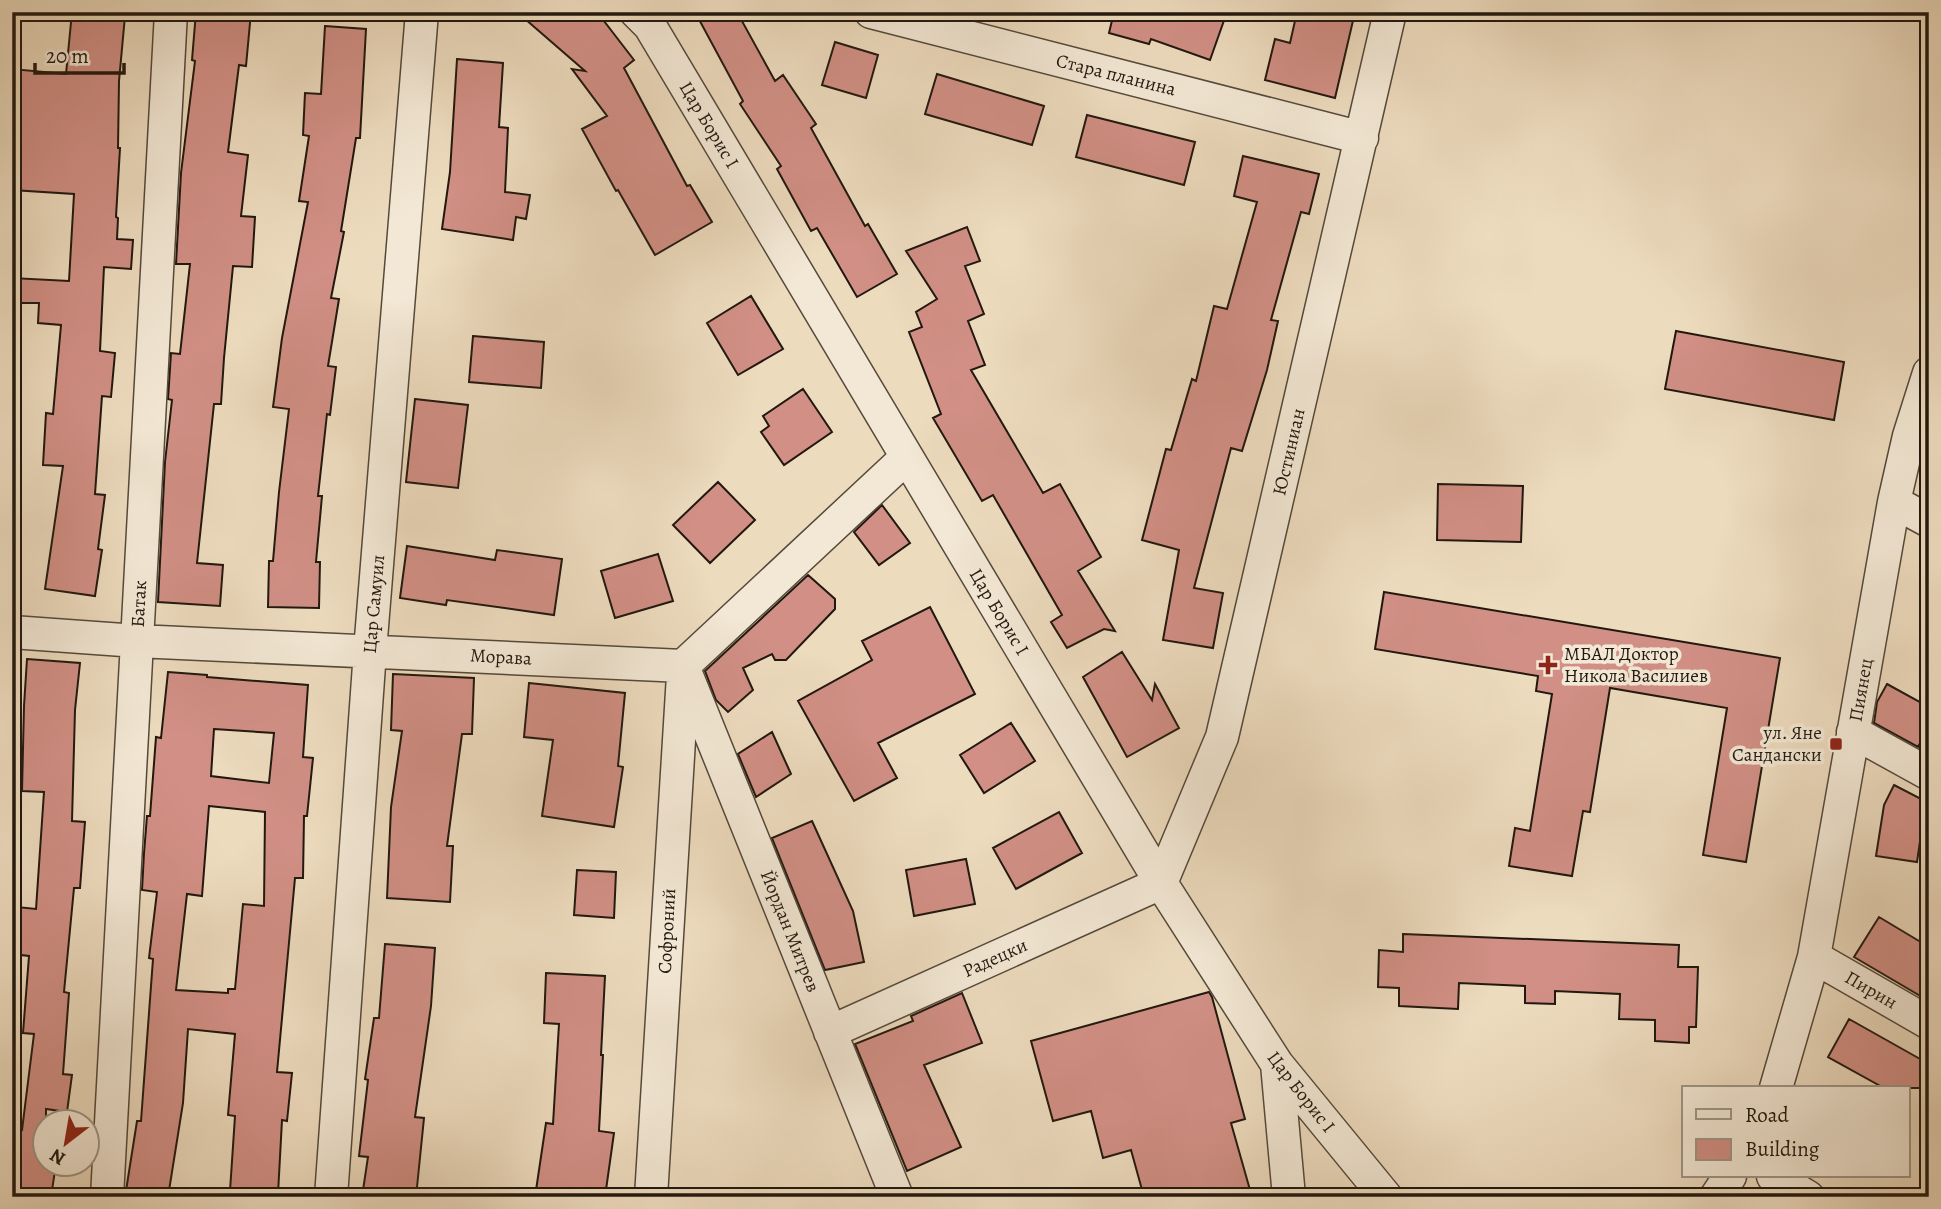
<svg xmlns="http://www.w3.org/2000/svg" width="1941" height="1209" viewBox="0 0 1941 1209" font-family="Alegreya,serif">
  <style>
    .building { fill: #d18f85; stroke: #21180f; stroke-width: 2; fill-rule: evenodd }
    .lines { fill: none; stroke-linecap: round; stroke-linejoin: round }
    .minor-casing { stroke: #54493b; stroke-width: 35 }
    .minor { stroke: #f3e8d5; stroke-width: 32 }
    .poi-dot { fill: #8f2418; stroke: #f3e8d5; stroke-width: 2.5 }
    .labels { text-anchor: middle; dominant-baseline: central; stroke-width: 7; stroke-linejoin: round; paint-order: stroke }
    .street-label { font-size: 19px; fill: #21180f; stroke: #f3e8d5 }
    .poi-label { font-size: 19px; fill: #21180f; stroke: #f3e8d5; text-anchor: start }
  </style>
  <rect width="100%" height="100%" fill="#eddbbe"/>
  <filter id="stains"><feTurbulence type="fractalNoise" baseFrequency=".00286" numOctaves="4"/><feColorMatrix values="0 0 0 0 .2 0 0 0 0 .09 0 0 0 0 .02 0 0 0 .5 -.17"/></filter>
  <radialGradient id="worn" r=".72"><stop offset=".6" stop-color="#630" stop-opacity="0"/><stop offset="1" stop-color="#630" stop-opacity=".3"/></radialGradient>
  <path class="building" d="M72 12 125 16 119 81 118 148H120L116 217 118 218 117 239 133 240 131 269 104 267 100 351 115 353 111 397 102 396 95 494 105 495 98 549 102 550 95 596 45 589 63 466 43 465 46 413 53 414 61 325 38 323 39 303H12V278L69 281 74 194 12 190V69L66 74Z
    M196 12H251L246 66 239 65 228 152 248 155 241 216 255 217 252 267 233 266 224 358 221 404H214L197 563 223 565 220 606 158 602 165 462 172 400 168 399 171 353 180 354 190 264H176L181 173 195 61 192 60Z
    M517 12H597L634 60 624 68 687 186 690 185 712 222 655 255 618 190 616 191 582 129 607 116 572 69 585 71Z
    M695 12H737L775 81 783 75 816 124 811 128 865 226 868 224 897 274 857 297 817 228 811 231 777 169 781 166 740 104 743 101Z
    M1114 12H1227L1210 60 1151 39 1149 44 1109 33Z
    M1297 12H1355L1335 98 1265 80 1275 39 1290 43Z
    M325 26 366 29 360 138H356L341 231 344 232 331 298 339 299 328 366 336 367 330 415 327 414 318 496H322L316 562H320L319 608 268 607 269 561H273L279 492 289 409 273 407 282 338 308 202 299 201 309 136 303 135 305 93 321 94Z
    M835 42 878 55 866 98 822 85Z
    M457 59 503 63 499 127 508 128 505 192 530 195 526 219 516 217 513 240 442 229 450 172Z
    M937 74 1044 106 1032 145 925 114Z
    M1087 115 1195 142 1184 185 1076 157Z
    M1243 156 1319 174 1309 214 1301 212 1271 320 1278 321 1267 370 1242 451 1231 448 1194 588 1223 593 1213 648 1163 640 1179 550 1142 540 1166 449 1171 450 1192 379 1196 381 1214 306 1227 309 1257 202 1234 196Z
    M967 227 980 261 965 266 984 314 968 321 985 365 971 370 1043 493 1060 484 1101 557 1078 571 1115 631 1104 629 1067 648 1051 622 1062 615 993 495 982 501 933 418 941 414 909 332 922 327 916 312 937 299 906 251Z
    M751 296 783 349 738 375 707 323Z
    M1676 331 1844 362 1834 420 1665 389Z
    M473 336 544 342 541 388 469 382Z
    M803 389 832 432 784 465 761 432 769 426 763 416Z
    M415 399 468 405 458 488 406 482Z
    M718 482 755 520 710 563 673 525Z
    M1438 484 1523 486 1521 542 1437 540Z
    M882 505 910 543 879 565 854 532Z
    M407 546 495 560 497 550 562 559 554 615 447 600 446 605 400 598Z
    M658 554 673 601 615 618 601 571Z
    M808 575 835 599V609L786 660H775L772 654 743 668 753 690 728 712 716 700 705 671Z
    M1384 592 1780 658 1746 862 1703 855 1727 708 1610 688 1590 812 1583 811 1572 876 1509 866 1515 828 1530 831 1552 694 1536 691 1538 676 1375 649Z
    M930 607 975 694 878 743 897 778 854 801 798 701 872 660 862 641Z
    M1122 652 1152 700 1155 684 1179 728 1127 757 1083 677Z
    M27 659 80 663 75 710 72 821 85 822 80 888H74L64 992 69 993 63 1074 72 1075 67 1112 46 1109V1164H56L51 1197H12V1128L22 1130 34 1034 23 1033 29 956 12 954 17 907 36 909 44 792 22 791 24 706Z
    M168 672 207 675V677L308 685 303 757 313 758 307 816H304L303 878H295L277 1072 292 1073 287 1121 282 1120 278 1194 230 1191 235 1116 228 1115 235 1034 188 1029 183 1103 168 1197H125L137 1121H141L153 959 149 958 157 892 142 890 144 853 147 816H150L156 737 161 738ZM214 729 274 733 269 783 211 776ZM209 806 265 812 264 906 243 904 235 989H228V993L176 990 187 894 202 896Z
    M393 674 474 678 472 734H462L447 846H453L450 902 387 898 391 807 402 731 391 730Z
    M529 683 625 693 618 766 623 767 614 827 542 816 553 740 524 737Z
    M1887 684 1929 707V726L1918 747 1874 723 1877 702Z
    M1011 723 1035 761 984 793 960 755Z
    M772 732 791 774 756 797 738 754Z
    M1894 785 1929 803V810L1923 821 1917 862 1876 856 1884 805Z
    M1059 812 1082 853 1016 889 993 848Z
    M812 821 853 911 864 962 825 970 772 838Z
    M966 859 975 904 914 916 906 870Z
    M577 870 616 872 614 918 574 915Z
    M1879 917 1929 947V1001L1854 957Z
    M1403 934 1679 945 1678 967H1698L1696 1027H1689V1043L1655 1041V1020L1619 1019 1620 994 1555 991V1004L1525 1003V986L1459 983 1458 1009 1399 1006V988L1378 987 1379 950 1403 952Z
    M385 944 435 948 431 1006 415 1117 424 1118 416 1197H362L368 1157 359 1156 368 1080 365 1079 374 1018H379Z
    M546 973 605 976 601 1055H603L599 1131 614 1133 605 1197H535L546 1123 553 1124 559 1024 544 1023Z
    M1209 992 1212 997 1245 1119 1231 1123 1252 1197H1144L1131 1150 1103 1158 1091 1111 1053 1121 1031 1041Z
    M962 993 982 1043 924 1065 961 1147 907 1171 855 1044 913 1021 911 1016Z
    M1849 1019 1929 1064V1088H1884L1828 1057Z"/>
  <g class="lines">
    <defs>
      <path id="minor" d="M636 12 650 26 1161 883 1277 1064 1386 1197
        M871 12 1362 138
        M1894 502 1929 521
        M12 632 137 641 683 666 907 457
        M683 666 897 1197
        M1853 732 1929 774
        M1814 957 1929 1023
        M830 1032 1161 883 1222 737 1390 12
        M1277 1064 1289 1197
        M1776 1088 1814 957 1894 502 1909 436 1929 373
        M1773 1176 1808 1197
        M107 1197 171 12
        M331 1197 370 651 422 12
        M651 1197 683 675
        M1716 1197 1730 1176"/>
    </defs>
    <use href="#minor" class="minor-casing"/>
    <use href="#minor" class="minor"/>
  </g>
  <g class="poi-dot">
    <path d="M1544.5 654.5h7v7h7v7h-7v7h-7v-7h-7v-7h7z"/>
    <rect x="1829" y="737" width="14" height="14" rx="3.5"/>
  </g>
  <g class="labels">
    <g class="street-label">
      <text transform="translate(1116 75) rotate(14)">Стара планина</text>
      <text transform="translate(709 125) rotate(59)">Цар Борис I</text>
      <text transform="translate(1289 452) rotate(-77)">Юстиниан</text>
      <text transform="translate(139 604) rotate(-87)">Батак</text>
      <text transform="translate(374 604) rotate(-85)">Цар Самуил</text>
      <text transform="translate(999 612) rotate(59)">Цар Борис I</text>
      <text transform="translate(501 657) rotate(3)">Морава</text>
      <text transform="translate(1861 690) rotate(-80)">Пиянец</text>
      <text transform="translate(667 931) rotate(-87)">Софроний</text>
      <text transform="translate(790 931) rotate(68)">Йордан Митрев</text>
      <text transform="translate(995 958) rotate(-24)">Радецки</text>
      <text transform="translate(1871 990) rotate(30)">Пирин</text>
      <text transform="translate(1301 1092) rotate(52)">Цар Борис I</text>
    </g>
    <g class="poi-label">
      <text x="1564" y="654">МБАЛ Доктор<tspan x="1564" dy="22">Никола Василиев</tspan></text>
      <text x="1822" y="733" text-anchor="end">ул. Яне<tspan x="1822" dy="22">Сандански</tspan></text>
    </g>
  </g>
  <rect width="1941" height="1209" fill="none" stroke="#eddbbe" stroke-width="42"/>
  <rect x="14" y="14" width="1913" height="1181" fill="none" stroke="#21180f" stroke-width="3.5"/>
  <rect x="21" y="21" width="1899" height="1167" fill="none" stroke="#21180f" stroke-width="2"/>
  <rect x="1682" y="1086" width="228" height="91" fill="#f3e8d5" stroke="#9f9586" stroke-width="2"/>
  <rect x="1696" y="1109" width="35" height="10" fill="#f3e8d5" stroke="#9f9586" stroke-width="2"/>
  <text x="1745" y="1122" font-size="21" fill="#21180f">Road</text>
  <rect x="1696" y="1139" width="35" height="21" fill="#d18f85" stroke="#9f9586" stroke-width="2"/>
  <text x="1745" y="1156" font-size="21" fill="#21180f">Building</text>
  <g transform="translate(66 1143) rotate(211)"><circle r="33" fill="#f3e8d5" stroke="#9f9586" stroke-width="2"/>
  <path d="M0-5L12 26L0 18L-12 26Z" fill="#8f2418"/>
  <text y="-10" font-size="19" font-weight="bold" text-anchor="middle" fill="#21180f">N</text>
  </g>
  <path d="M35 63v10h89v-10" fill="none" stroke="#21180f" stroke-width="3.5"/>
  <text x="46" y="63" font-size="21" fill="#21180f" stroke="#f3e8d5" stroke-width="5" paint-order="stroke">20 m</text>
  <rect width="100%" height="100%" filter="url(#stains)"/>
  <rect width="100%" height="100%" fill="url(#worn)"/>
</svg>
